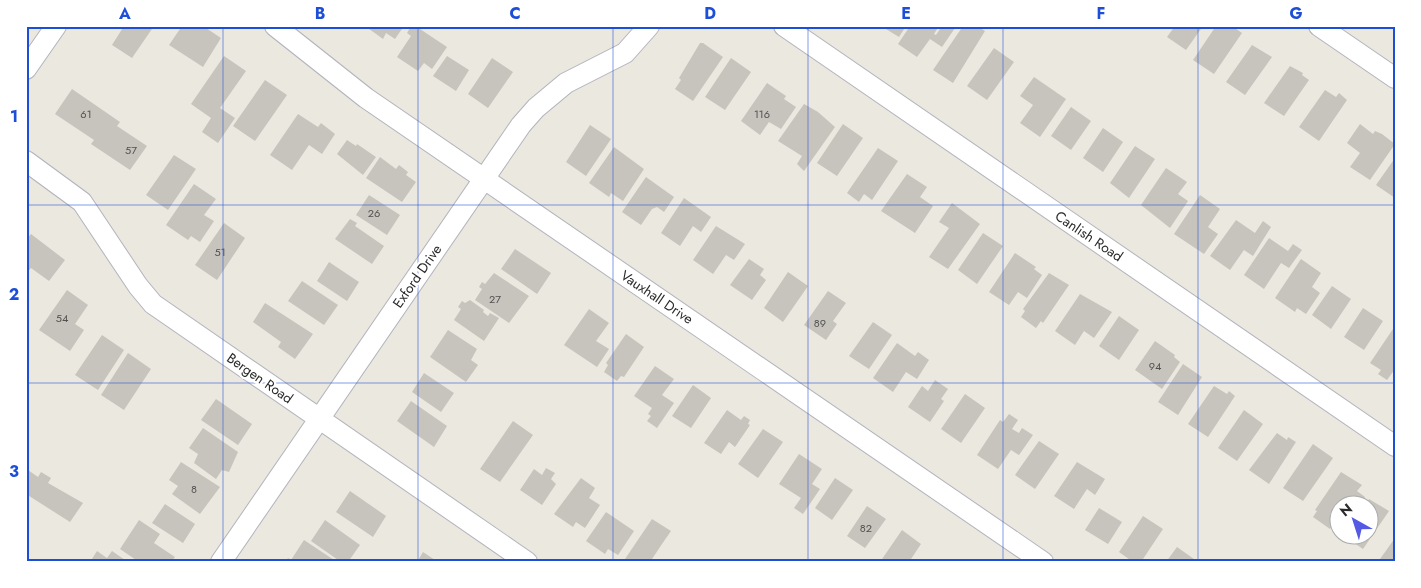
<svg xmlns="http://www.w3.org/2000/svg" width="1421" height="588" viewBox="0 0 1421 588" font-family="Jost,sans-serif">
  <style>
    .building { fill: #c7c4be }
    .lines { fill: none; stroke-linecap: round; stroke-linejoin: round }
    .minor-casing { stroke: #b3b3bd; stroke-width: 22 }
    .minor { stroke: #fff; stroke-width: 20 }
    .grid { fill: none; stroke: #1d4ed8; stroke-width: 1; stroke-opacity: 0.55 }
    .labels { text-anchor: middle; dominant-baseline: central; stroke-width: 4.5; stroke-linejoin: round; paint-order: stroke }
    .number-label { font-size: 11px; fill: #525150 }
    .street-label { font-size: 14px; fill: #2b2b2b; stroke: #fff }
    .neatline { fill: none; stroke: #1d4ed8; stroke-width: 2 }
    .grid-label { font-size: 16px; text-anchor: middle; font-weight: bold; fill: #1d4ed8 }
  </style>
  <rect width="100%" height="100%" fill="#ebe8df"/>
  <path class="building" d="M124 26H154L132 58 112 45Z
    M182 26H203L221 38 203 67 169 45Z
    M365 26H404L395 39 386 33 383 39Z
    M411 26 417 27 447 47 432 69 424 63 418 71 397 57 411 36 407 33Z
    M881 26H906L899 37Z
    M910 26H939L934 34 936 35 942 26 955 28 942 47 930 39 917 57 898 44Z
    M963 26H977L985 31 953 83 933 70Z
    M1175 26H1203L1186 50 1167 37Z
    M1216 26H1232L1242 33 1214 74 1193 60Z
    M700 43H703L723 57 693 101 675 89 681 80 679 78Z
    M1252 45 1272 57 1245 95 1226 82Z
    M994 48 1014 62 987 100 967 86Z
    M224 56 246 71 220 108 235 118 218 143 202 132 211 118 191 104Z
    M447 56 469 70 456 91 433 76Z
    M492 58 513 72 488 108 468 94Z
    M731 58 751 72 725 110 705 97Z
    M1290 66 1303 73 1302 75 1309 80 1284 116 1264 103Z
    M1034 77 1066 99 1040 137 1020 123 1033 105 1020 96Z
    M265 80 287 95 255 141 233 126Z
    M767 83 786 96 784 99 796 107 781 129 769 122 760 135 741 121Z
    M72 89 120 122 117 126 147 146 130 170 91 144 94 140 55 114Z
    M1325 90 1336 97 1339 93 1347 100 1319 141 1299 127Z
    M804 104 818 112 835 127 804 171 797 164 802 156 778 141Z
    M1071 107 1091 121 1071 150 1051 136Z
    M298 114 318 127 321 123 335 134 322 154 309 145 292 170 270 155Z
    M843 124 863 138 837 176 817 163Z
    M1360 124 1373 134 1375 131 1382 134 1395 144 1370 180 1350 167 1360 153 1347 143Z
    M590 125 611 139 586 176 566 162Z
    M1103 128 1123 142 1103 172 1083 158Z
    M347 140 356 146 357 144 376 157 363 175 337 154Z
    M1135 146 1155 159 1129 198 1110 183Z
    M614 147 644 169 623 201 611 193 609 197 589 183Z
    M878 148 898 161 872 200 864 194 859 202 847 193Z
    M174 155 196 169 168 210 146 195Z
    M380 157 396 169 399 165 408 172 406 175 416 182 402 202 366 178Z
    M1395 158V198L1376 185Z
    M1166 168 1187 182 1178 194 1188 201 1170 228 1141 205Z
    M907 174 927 187 920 197 933 206 915 233 881 211Z
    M646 177 674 197 664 212 657 207 652 209 641 225 622 212Z
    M194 184 216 199 204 215 214 221 200 242 191 236 188 240 166 225Z
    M369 195 400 215 387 235 356 215Z
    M1200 195 1220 209 1208 227 1218 234 1204 254 1174 234Z
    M684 198 711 217 701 232 693 226 680 246 661 233Z
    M952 203 980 224 948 269 929 257 949 228 939 222Z
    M350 219 357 223 355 226 384 246 372 264 335 239Z
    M1236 220 1255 233 1263 221 1271 227 1253 256 1244 250 1230 270 1210 256Z
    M224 223 245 238 217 280 195 265Z
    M716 226 745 244 734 260 726 255 713 274 693 260Z
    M983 233 1003 246 977 284 958 270Z
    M31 234 65 260 49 281 31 268 26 274V240Z
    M1269 238 1288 251 1293 244 1302 250 1289 268 1281 263 1264 289 1244 275Z
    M515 249 551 273 537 294 501 269Z
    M1015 253 1036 267 1034 269 1042 275 1027 298 1018 292 1009 305 989 292Z
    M749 259 764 269 760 275 766 280 752 300 730 285Z
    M1301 259 1321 273 1312 287 1320 293 1306 314 1297 308 1295 312 1275 298Z
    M329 262 359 282 347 301 317 281Z
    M788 272 808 286 783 322 764 308Z
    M494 273 529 296 509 323 475 300 482 289 479 287 482 282 485 284Z
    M1049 273 1069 285 1043 323 1041 321 1036 328 1021 317 1025 311 1023 309Z
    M302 281 338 305 324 325 288 301Z
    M1332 286 1351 299 1331 329 1312 315Z
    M67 290 88 305 75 324 84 330 70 351 39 330Z
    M828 291 846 303 833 321 837 324 826 340 804 325Z
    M1080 294 1112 312 1094 338 1084 331 1075 345 1055 331Z
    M470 300 484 310 483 312 488 316 490 313 499 318 484 341 454 320 461 309 458 307 462 301 465 303Z
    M265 303 313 334 295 359 278 347 281 342 253 322Z
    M1363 308 1383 321 1364 350 1344 337Z
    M589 309 609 323 596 341 609 349 597 367 564 345Z
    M1119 316 1139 330 1119 360 1099 346Z
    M873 322 892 335 869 369 849 356Z
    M1395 326V369L1387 380 1378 374 1381 370 1370 363Z
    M448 330 477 349 471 360 478 365 466 382 430 357Z
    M626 334 644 347 624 377 621 376 617 381 604 372 608 365 606 363Z
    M102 335 124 350 98 390 75 375Z
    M1155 341 1175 355 1174 357 1180 362 1162 389 1135 370Z
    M897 343 915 356 918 352 929 360 917 379 906 372 893 392 873 378Z
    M128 353 151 369 124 410 101 395Z
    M1183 364 1202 377 1178 415 1158 402Z
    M655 366 674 379 662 395 674 403 657 428 647 421 651 416 648 414 652 408 634 396Z
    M424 373 454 393 441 412 412 392Z
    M935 380 948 389 941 399 944 401 930 422 908 407 922 386 928 391Z
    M693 385 711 398 691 428 672 416Z
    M1214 386 1227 394 1229 391 1235 396 1208 437 1188 424Z
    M965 394 985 408 961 443 941 429Z
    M216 399 252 424 238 445 201 420Z
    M411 401 447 426 434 447 397 421Z
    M727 410 741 420 744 416 750 420 748 424 750 425 735 447 729 442 721 454 704 443Z
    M1244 410 1263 424 1237 461 1218 448Z
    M1009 414 1018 420 1012 429 1019 433 1022 428 1033 435 1019 455 1011 450 998 469 977 455 1000 420 1003 422Z
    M513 421 533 435 500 482 480 469Z
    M203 428 238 452 229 472 222 470 216 479 194 463 198 454 189 448Z
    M763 429 783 442 758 478 738 464Z
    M1277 433 1287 440 1288 437 1296 442 1269 484 1249 470Z
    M1039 441 1059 454 1035 489 1015 475Z
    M1313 444 1333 458 1303 501 1283 488Z
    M799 454 822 469 812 484 820 489 803 514 794 508 801 498 779 484Z
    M181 462 220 487 200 514 172 494 178 486 169 480Z
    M1077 462 1105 479 1095 495 1087 489 1074 509 1054 496Z
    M546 468 555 473 551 479 556 484 542 505 520 490 534 469 542 475Z
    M28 470 38 477 41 472 51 478 48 483 83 503 70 522 26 494Z
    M1341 472 1362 485 1357 491 1365 497 1359 506H1338V525L1334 523 1330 529 1313 517 1317 511 1315 510Z
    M581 478 595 488 589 498 600 505 585 528 576 522 573 527 554 514Z
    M835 478 853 490 832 520 815 508Z
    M350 491 386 516 373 537 336 512Z
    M1369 499 1389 511 1363 549 1344 536H1368V506H1365Z
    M165 504 195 524 183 543 152 523Z
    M867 506 886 519 865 548 847 536Z
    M1099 508 1122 522 1108 544 1085 530Z
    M606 512 634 531 618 555 608 549 605 554 586 541Z
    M1143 516 1163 529 1141 562H1133L1119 552Z
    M652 519 671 531 662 544 650 562H623Z
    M139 520 160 534 154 543 175 557 171 562H139L120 549Z
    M325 520 360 545 348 562H341L311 541Z
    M902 530 921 544 909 562H880Z
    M1395 538V562H1383L1380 559Z
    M304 540 334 560 333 562H285L288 558 291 560Z
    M1177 547 1194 559 1196 562H1166Z
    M97 551 107 558 112 551 128 562H90Z
    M423 552 438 562H417Z"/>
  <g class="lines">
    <defs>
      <path id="minor" d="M275 26 366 98 1043 562
        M784 26 1395 446
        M1319 26 1395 78
        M26 69 56 26
        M26 161 82 202 138 286 153 304 527 562
        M221 562 521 125 536 108 566 83 625 53 649 26"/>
    </defs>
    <use href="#minor" class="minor-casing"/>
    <use href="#minor" class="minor"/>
  </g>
  <path class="grid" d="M223 26V562M418 26V562M613 26V562M808 26V562M1003 26V562M1198 26V562M26 205H1395M26 383H1395"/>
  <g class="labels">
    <g class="number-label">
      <text x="86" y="114">61</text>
      <text x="762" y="114">116</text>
      <text x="131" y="150">57</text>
      <text x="374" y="213">26</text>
      <text x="220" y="252">51</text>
      <text x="495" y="299">27</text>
      <text x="62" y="318">54</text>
      <text x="820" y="323">89</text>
      <text x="1155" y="366">94</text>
      <text x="194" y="489">8</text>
      <text x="866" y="528">82</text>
    </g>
    <g class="street-label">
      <text transform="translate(1089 236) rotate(34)">Canlish Road</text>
      <text transform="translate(417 276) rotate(-55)">Exford Drive</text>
      <text transform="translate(657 297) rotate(34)">Vauxhall Drive</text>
      <text transform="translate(260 378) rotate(35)">Bergen Road</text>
    </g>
  </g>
  <rect width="1421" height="588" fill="none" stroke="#ffffff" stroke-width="55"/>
  <g transform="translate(1354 520) rotate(321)"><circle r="24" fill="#ffffff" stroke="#aaaaaa"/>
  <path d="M0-4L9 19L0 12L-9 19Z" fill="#545ae3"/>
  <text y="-8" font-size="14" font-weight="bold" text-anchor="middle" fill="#2b2b2b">N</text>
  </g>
  <rect x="28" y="28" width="1366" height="532" class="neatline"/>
  <g class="grid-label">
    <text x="125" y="19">A</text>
    <text x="320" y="19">B</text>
    <text x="515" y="19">C</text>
    <text x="710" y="19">D</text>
    <text x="906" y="19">E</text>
    <text x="1101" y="19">F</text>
    <text x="1296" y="19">G</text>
    <text x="14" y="122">1</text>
    <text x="14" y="300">2</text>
    <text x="14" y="477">3</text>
  </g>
</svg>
